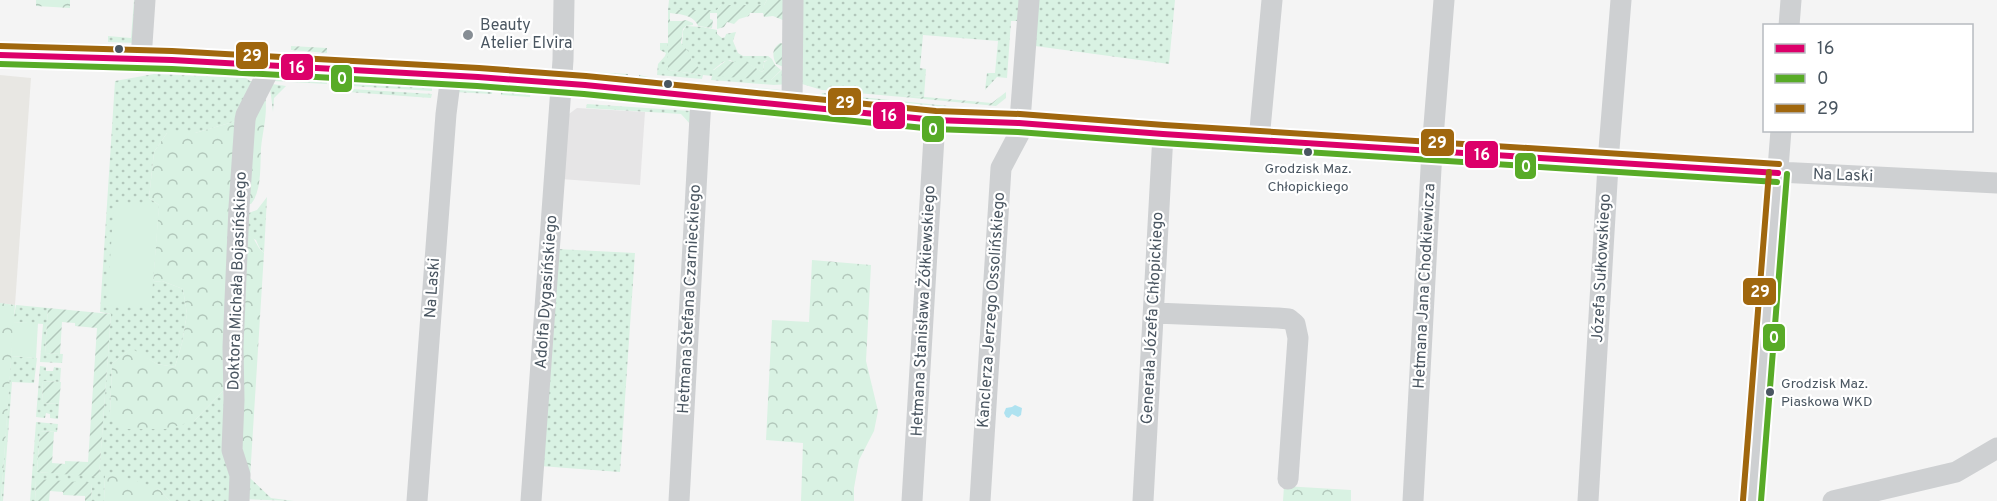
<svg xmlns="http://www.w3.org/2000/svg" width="1997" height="501" viewBox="0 0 1997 501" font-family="Overpass,sans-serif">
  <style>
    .commercial { fill: #e8e7e3 }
    .education { fill: #e6e5e6 }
    .grass { fill: url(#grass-dots) }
    .forest { fill: url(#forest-crowns) }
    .park { fill: #d9f2e3 }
    .garden { fill: url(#garden-furrows) }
    .water { fill: #aee2f0 }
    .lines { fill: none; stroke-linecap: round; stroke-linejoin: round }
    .minor { stroke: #ced0d2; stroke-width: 21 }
    .bus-1-casing { stroke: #fff; stroke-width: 10 }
    .bus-2-casing { stroke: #fff; stroke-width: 10 }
    .bus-3-casing { stroke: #fff; stroke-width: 10 }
    .bus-1 { stroke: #dc006a; stroke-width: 6 }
    .bus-2 { stroke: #58ab27; stroke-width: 6 }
    .bus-3 { stroke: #a0670e; stroke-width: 6 }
    .poi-dot { fill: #868d94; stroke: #fff; stroke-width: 2 }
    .bus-dot { fill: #4a5661; stroke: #fff; stroke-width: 2 }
    .labels { text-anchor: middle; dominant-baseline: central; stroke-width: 4.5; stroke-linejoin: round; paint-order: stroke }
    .bus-label { font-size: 14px; fill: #4a5661; stroke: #fff }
    .poi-label { font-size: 16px; fill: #4a5661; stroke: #fff; text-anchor: start }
    .street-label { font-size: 16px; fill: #4a5661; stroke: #fff }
    .line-badge { stroke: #fff; stroke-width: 2 }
    .badge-label { font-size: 16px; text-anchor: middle; font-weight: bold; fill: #fff }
  </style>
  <defs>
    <pattern id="grass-dots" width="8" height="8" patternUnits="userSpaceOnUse" patternTransform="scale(1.5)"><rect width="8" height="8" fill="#d9f2e3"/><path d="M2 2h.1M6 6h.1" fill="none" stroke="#b2c7bb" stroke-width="1.8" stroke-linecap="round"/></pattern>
    <pattern id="forest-crowns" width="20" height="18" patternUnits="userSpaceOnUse" patternTransform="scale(1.5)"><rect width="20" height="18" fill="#d9f2e3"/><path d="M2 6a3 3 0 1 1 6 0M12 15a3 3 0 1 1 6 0" fill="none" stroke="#b2c7bb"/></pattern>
    <pattern id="garden-furrows" width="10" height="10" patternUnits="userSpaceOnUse" patternTransform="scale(1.5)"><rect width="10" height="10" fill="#d9f2e3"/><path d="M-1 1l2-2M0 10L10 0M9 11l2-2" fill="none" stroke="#b2c7bb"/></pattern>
  </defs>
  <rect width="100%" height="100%" fill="#f4f4f4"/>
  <path class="commercial" d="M0 75 31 78 15 305 0 303Z"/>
  <path class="education" d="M577 108 645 112 640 185 561 179 565 117Z"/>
  <path class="grass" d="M134 0H139L136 43 108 42V36L131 38Z
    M669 0H767L764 5H721L717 10H668Z
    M803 0H1021L1020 21H1011L1007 78 997 77 985 90 987 73H995L998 41 923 35 920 68 926 69 924 97 904 95 903 97 822 90 802 84Z
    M1039 0H1175L1169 64 1035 46Z
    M686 26 703 27 717 30V34L722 38 725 37 726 34 736 32 733 41 738 53 743 56H768L772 59 764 61 763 65 764 70 762 72 747 63 734 62 730 60 723 62 713 70 771 80 784 68 790 84 774 85 711 80 712 76 703 75 702 79 657 75 658 64 665 56 666 53 660 50V43H668V70L702 75C700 67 694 65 690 59 687 53 687 50 682 45L683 31Z
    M31 42 97 45V49L34 46Z
    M489 64 551 69 543 73 488 70Z
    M591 72 628 74V79L591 78Z
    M154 74 246 78 250 81H258L240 120 195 133H167L154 152 149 198 159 205 153 282 162 281 183 289 187 314 182 343 175 367 157 364 130 349 112 364 110 414 194 421 223 391 230 462 231 501H170L159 489 105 476 104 501H91L92 484 36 480 35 501H30L36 422 58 424 57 432 40 431 37 472 99 476 111 314 100 312 115 81Z
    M639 75 658 79 702 83V91L639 81Z
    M278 76 327 79V84L273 81Z
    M336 79 432 83V91L336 85Z
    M272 84 286 86 274 98 273 112 270 87Z
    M454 84H493L492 94 454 92Z
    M711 84 782 90 779 94 711 92Z
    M501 85 531 89 530 97 501 95Z
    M335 88 432 94 431 98 335 91Z
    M589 92 648 100V104L588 99Z
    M822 93 977 109 935 112 886 108 821 96Z
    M587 104 691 111 693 127 681 114 586 108Z
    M1049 113 1197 125V129L1049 115Z
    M267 197 264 253 259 247 256 240 241 233 246 214 257 210Z
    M556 249 635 253 620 472 540 466Z
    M16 305 48 308 45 353 63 354 62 363 40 362 43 324 13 322Z
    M11 356 37 358 34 383 12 382 3 501H1Z
    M40 366 46 367V371H53L54 367 61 368 60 382 43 381 42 403 59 404 58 419 50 418V414L46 413 45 418 36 417Z
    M250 478 271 498 294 501 243 499Z"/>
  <path class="forest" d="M36 0H70V8L36 6Z
    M265 95C268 114 263 129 261 148 260 165 262 191 251 204H248V122Z
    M240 120 231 394 223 391 194 421 166 429H127L110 414 112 364 131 348 157 364 175 367 182 343 187 314 183 289 162 281 153 282 159 205 149 198 154 152 167 133H195Z
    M241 233 252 236 259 248 264 253 250 478 242 469Z
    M812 260 871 265 866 361 878 411 874 431 859 460 854 488V501H801L803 443 766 440 772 320 809 322Z
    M0 303 15 305 1 501H0Z
    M112 473 159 489 170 501H104L105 475Z
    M1284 486 1351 490V501H1283Z"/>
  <path class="park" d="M114 202 159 205 151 308 107 305Z
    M13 322 38 323 36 358 11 356Z"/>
  <path class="garden" d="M767 0H785V21L773 16 764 17 763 13H750L749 16 739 19 734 24 727 22 724 27 717 29V13H710V19L713 20 712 28 698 26C694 15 680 14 670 13V21H682L686 20 693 23V25L686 26 683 29 681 43 688 51 691 60 700 69 703 75 668 70V10H717L721 5H764Z
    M780 43 784 44V67L776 64C772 56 772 48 780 43Z
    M291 46 327 48V53L291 50Z
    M769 59H772L775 65 781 70 771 80 712 76 714 70 727 60 734 62H746L762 72 764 70 763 63Z
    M1006 92V98L996 106 903 97V95L992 103Z
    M48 308 111 314 99 477 37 472 40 431 54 432 52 463 65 464V461L88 462 97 328 75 326V323L62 322 60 354 45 353Z
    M43 381 61 382 59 404 42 403Z
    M36 479 92 483 91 501H85V496L63 495V492L50 491 49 501H35Z"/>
  <path class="water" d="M1015 405 1022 408 1021 415 1018 417 1012 414 1009 418 1006 417 1004 413 1006 408 1012 407Z"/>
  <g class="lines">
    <path class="minor" d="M1789 26 1791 0
      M0 55 172 60 478 77 585 85 935 120 1019 123 1163 134 1698 168 1997 183
      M141 59 145 0
      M792 105 793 0
      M1259 140 1272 0
      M1155 313 1278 318 1289 319 1295 324 1298 338 1288 479
      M239 501 240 475 232 450 234 400 233 347 239 207 245 120 246 115 271 66
      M417 501 446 114 451 75
      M531 501 563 60 564 0
      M679 501 701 98
      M912 501 935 120
      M980 501 1001 168 1019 134 1029 0
      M1143 501 1163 134
      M1413 501 1432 150 1444 0
      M1588 501 1609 149 1621 0
      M1752 501 1781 130
      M1833 501 1956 472 1997 448"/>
    <defs>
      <path id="bus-1" d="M0 55 172 60 478 77 585 85 935 120 1019 123 1163 134 1778 173"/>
      <path id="bus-2" d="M0 64 172 69 477 86 584 94 934 129 1018 132 1162 143 1777 182
        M1761 501 1787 174"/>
      <path id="bus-3" d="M0 46 172 51 479 68 586 76 936 111 1020 114 1164 125 1779 164
        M1743 500 1769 172"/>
    </defs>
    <use href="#bus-1" class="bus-1-casing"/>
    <use href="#bus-2" class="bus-2-casing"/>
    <use href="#bus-3" class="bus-3-casing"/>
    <use href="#bus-1" class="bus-1"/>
    <use href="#bus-2" class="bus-2"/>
    <use href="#bus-3" class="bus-3"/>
  </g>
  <circle class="poi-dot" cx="468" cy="35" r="6"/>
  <g class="bus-dot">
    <circle cx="119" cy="49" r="5"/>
    <circle cx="668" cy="84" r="5"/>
    <circle cx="1308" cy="152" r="5"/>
    <circle cx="1770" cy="392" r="5"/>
  </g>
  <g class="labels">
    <g class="bus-label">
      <text x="1308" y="169">Grodzisk Maz.<tspan x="1308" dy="18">Chłopickiego</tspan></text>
      <text x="1781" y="384" text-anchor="start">Grodzisk Maz.<tspan x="1781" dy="18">Piaskowa WKD</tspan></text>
    </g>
    <g class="poi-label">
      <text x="480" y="26">Beauty<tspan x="480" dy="18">Atelier Elvira</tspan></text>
    </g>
    <g class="street-label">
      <text transform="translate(1843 176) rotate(2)">Na Laski</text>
      <text transform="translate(1602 268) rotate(-87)">Józefa Sułkowskiego</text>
      <text transform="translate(238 281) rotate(-88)">Doktora Michała Bojasińskiego</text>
      <text transform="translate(1425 286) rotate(-87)">Hetmana Jana Chodkiewicza</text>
      <text transform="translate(433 288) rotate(-86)">Na Laski</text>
      <text transform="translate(547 292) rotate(-86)">Adolfa Dygasińskiego</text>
      <text transform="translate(690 299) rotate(-87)">Hetmana Stefana Czarnieckiego</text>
      <text transform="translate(992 310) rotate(-86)">Kanclerza Jerzego Ossolińskiego</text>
      <text transform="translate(924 311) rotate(-87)">Hetmana Stanisława Żółkiewskiego</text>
      <text transform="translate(1153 318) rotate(-87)">Generała Józefa Chłopickiego</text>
    </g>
  </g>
  <g class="line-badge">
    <rect x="235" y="41" width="34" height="29" rx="6" fill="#a0670e"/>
    <rect x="280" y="53" width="34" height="28" rx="6" fill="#dc006a"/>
    <rect x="330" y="64" width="23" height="29" rx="6" fill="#58ab27"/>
    <rect x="827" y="87" width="35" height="29" rx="6" fill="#a0670e"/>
    <rect x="872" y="101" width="34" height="29" rx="6" fill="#dc006a"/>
    <rect x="921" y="115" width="24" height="28" rx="6" fill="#58ab27"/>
    <rect x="1420" y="128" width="35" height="29" rx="6" fill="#a0670e"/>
    <rect x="1464" y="140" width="35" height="29" rx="6" fill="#dc006a"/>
    <rect x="1514" y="152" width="23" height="28" rx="6" fill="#58ab27"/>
    <rect x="1742" y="277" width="35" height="29" rx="6" fill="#a0670e"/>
    <rect x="1762" y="323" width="24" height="29" rx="6" fill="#58ab27"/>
  </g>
  <g class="badge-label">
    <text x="252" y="61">29</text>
    <text x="297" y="73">16</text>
    <text x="342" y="84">0</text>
    <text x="845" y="108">29</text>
    <text x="889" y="121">16</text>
    <text x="933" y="135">0</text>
    <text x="1437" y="148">29</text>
    <text x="1482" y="160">16</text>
    <text x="1526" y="172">0</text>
    <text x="1760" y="297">29</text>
    <text x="1774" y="343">0</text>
  </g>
  <rect x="1763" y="24" width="210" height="108" fill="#ffffff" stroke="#b7bbc0" stroke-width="1.5"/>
  <rect x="1775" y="44" width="30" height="9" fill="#dc006a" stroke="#b7bbc0" stroke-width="1.5"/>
  <text x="1817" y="54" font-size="18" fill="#4a5661">16</text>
  <rect x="1775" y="74" width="30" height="9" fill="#58ab27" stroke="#b7bbc0" stroke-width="1.5"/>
  <text x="1817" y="84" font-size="18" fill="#4a5661">0</text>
  <rect x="1775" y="104" width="30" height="9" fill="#a0670e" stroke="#b7bbc0" stroke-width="1.5"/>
  <text x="1817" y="114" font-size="18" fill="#4a5661">29</text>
</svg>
